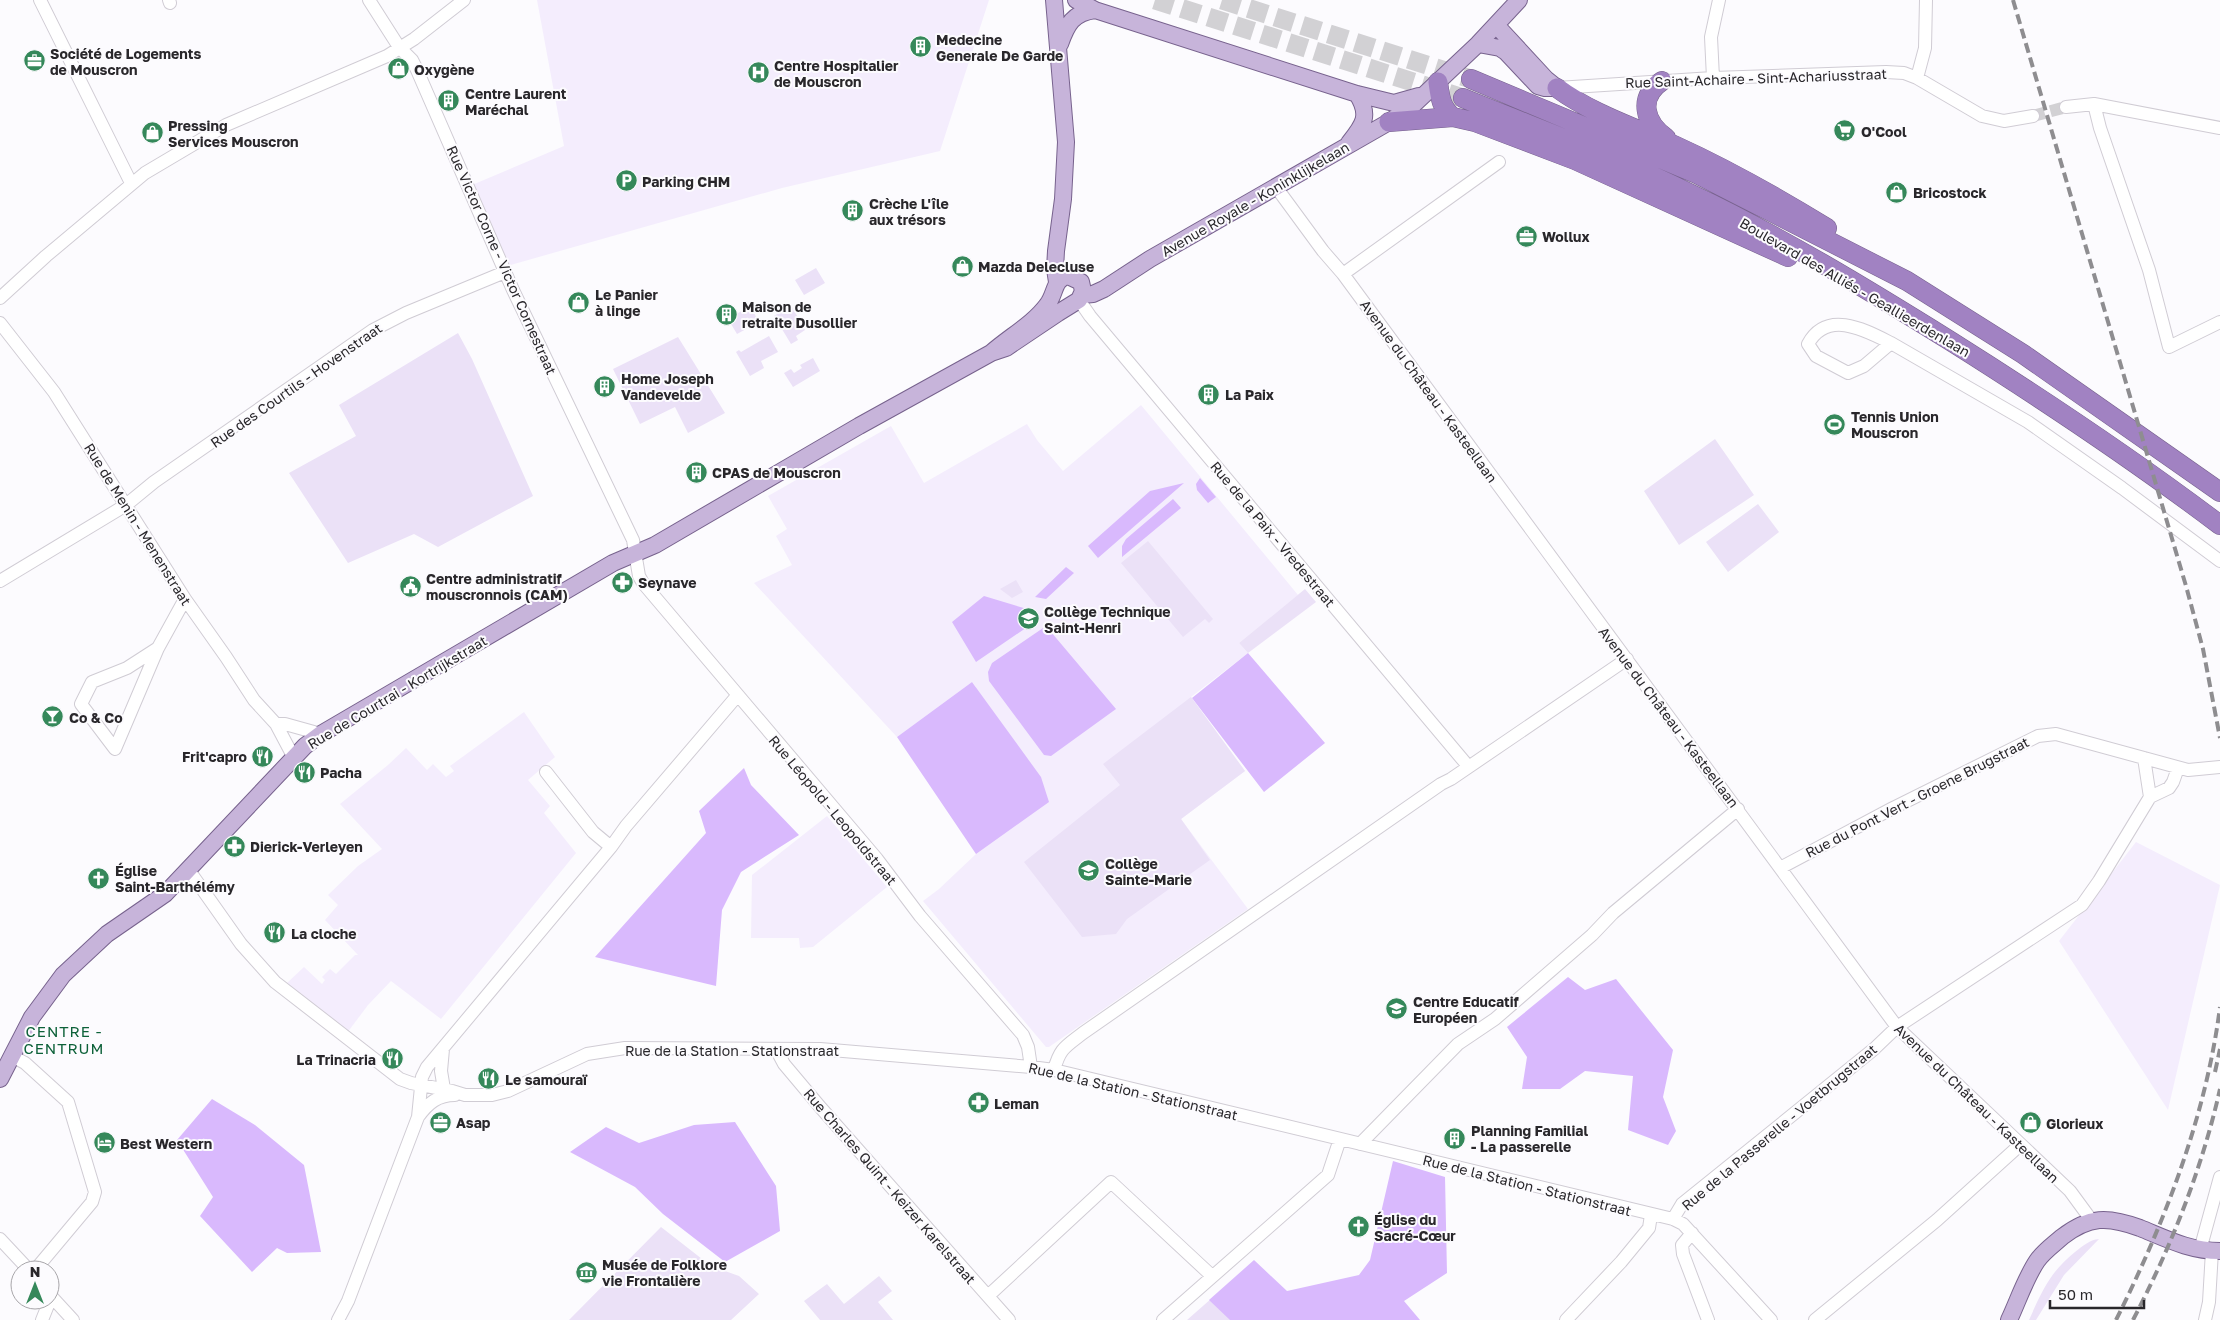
<svg xmlns="http://www.w3.org/2000/svg" width="2220" height="1320" viewBox="0 0 2220 1320" font-family="'Golos Text',sans-serif">
  <style>
    .built { fill: #f4edfd }
    .green { fill: #ebe1f7 }
    .forest { fill: #d9b9fd }
    .lines { fill: none; stroke-linecap: round; stroke-linejoin: round }
    .minor-tunnel { stroke: #d2d1d4; stroke-width: 12; stroke-dasharray: 12 6; stroke-linecap: butt }
    .highway-tunnel { stroke: #d2d1d4; stroke-width: 19; stroke-dasharray: 19 9; stroke-linecap: butt }
    .minor-casing { stroke: #d0ccd4; stroke-width: 14 }
    .major-casing { stroke: #77628d; stroke-width: 18 }
    .highway-casing { stroke: #77628d; stroke-width: 20 }
    .minor { stroke: #fff; stroke-width: 12 }
    .major { stroke: #c7b4da; stroke-width: 16 }
    .highway { stroke: #a182c2; stroke-width: 19 }
    .rail { stroke: #8e8d90; stroke-width: 4; stroke-dasharray: 10 5; stroke-linecap: butt }
    .labels { text-anchor: middle; dominant-baseline: central; stroke-width: 4; stroke-linejoin: round; paint-order: stroke }
    .poi-label { font-size: 14px; font-weight: bold; fill: #29272b; stroke: #fcfbfe; text-anchor: start }
    .street-label { font-size: 14px; fill: #29272b; stroke: #fcfbfe }
    .neighbourhood-label { font-size: 15px; letter-spacing: 1px; fill: #0d6139; stroke: #fcfbfe }
  </style>
  <rect width="100%" height="100%" fill="#fcfbfe"/>
  <path class="built" d="M537 0H989L940 151 782 188 507 266 472 185 564 146Z
    M1141 405 1298 595 1239 643 1248 653 1191 697 1245 771 1181 819 1248 909 1049 1047H1046L923 901 939 889 976 854V687L972 682 897 737 754 583 792 565 776 536 787 529 768 496 891 426 924 483 1027 424 1037 440 1063 471Z
    M524 712 555 757 528 780 550 806 544 813 576 853 441 1019 391 981 368 1005 347 1033 287 983 304 967 322 984 325 980 322 977 330 969 336 974 355 955H358L325 920 338 905 328 895 358 866 382 849 340 804 388 765 406 748 427 770 433 764 446 777 454 771 450 766Z
    M827 816 887 887 813 947 800 948 799 938H751L752 875Z
    M2136 842 2220 885 2168 1110 2059 941Z"/>
  <path class="green" d="M816 268 825 283 804 295 795 280Z
    M791 305 805 330 796 336 798 340 791 344 774 316Z
    M750 306 759 322 737 334 728 319Z
    M458 333 472 359 533 496 438 547 414 534 348 563 289 473 356 436 339 405Z
    M769 336 778 352 761 361 764 368 750 376 736 352 739 350 741 352Z
    M678 337 725 413 688 433 675 407 640 424 613 369Z
    M813 358 820 371 793 387 784 373 791 369 794 373 802 368 800 365Z
    M1715 439 1754 495 1679 545 1644 491Z
    M1758 504 1779 532 1728 572 1706 542Z
    M1148 541 1213 619 1209 623 1205 619 1183 637 1121 563Z
    M1016 580 1023 592 1012 598 1000 589Z
    M1305 589 1316 602 1248 653 1239 643Z
    M1191 697 1245 771 1181 819 1210 860 1127 919 1116 934 1082 937 1024 862 1120 785 1103 764Z
    M661 1227 711 1266 739 1276 759 1294 731 1320H569Z
    M2099 1239 2064 1275 2036 1320H2029C2042 1291 2050 1272 2075 1252 2083 1246 2089 1240 2099 1239Z
    M879 1276 892 1291 878 1302 893 1320H820L804 1301 827 1284 844 1304Z
    M1220 1291 1247 1320H1187Z"/>
  <path class="forest" d="M1200 478 1216 497 1208 503 1197 490 1196 484Z
    M1184 483 1098 558 1088 546 1150 491Z
    M1173 499 1181 508 1122 557V546L1126 539Z
    M1066 567 1074 573 1046 599 1035 597Z
    M984 596 1027 609 1036 621 976 662 952 622Z
    M1046 626 1116 709 1051 756 1044 755 989 681 988 672 992 663Z
    M1248 653 1325 743 1264 792 1192 698Z
    M972 682 1041 777 1049 802 976 854 897 737Z
    M744 768 751 785 799 835 741 872 722 910 716 986 595 957 706 833 699 811Z
    M1568 977 1585 990 1616 979 1673 1050 1663 1097 1676 1131 1668 1145 1628 1130 1633 1076 1585 1071 1560 1089H1522L1527 1057 1507 1027Z
    M212 1099 255 1125 304 1165 321 1252 287 1253 277 1248 252 1272 200 1216 213 1197 177 1140Z
    M735 1122 776 1186 780 1231 725 1262 663 1214 635 1187 570 1152 606 1127 639 1143 694 1125Z
    M1393 1161 1445 1177 1447 1273 1404 1301 1420 1320H1230L1209 1300 1254 1260 1287 1291 1359 1275 1370 1260Z"/>
  <g class="lines">
    <path class="minor-tunnel" d="M2033 116 2066 107"/>
    <path class="highway-tunnel" d="M1155 0 1463 98
      M1222 0 1471 79"/>
    <defs>
      <path id="minor" d="M40 0 131 183
        M169 0 170 3
        M369 0 399 47 412 60 417 70 513 290 633 540 639 576 643 583 877 859 920 916 1023 1035 1028 1047 1031 1067
        M1713 78 1711 37 1719 0
        M1917 78 1925 48 1926 0
        M1557 88 1713 78 1886 72 1904 73 1917 78 1982 116 2004 121 2033 116
        M2094 104 2100 128 2149 270 2169 347 2220 322
        M2066 107 2094 104 2220 128
        M1276 187 1323 251 1343 274 1897 1027 2070 1191 2092 1221
        M1343 274 1499 162
        M0 298 46 256 145 173 226 125 387 56 414 39 464 0
        M1079 300 1090 316 1468 766
        M0 323 54 392 185 599 226 657 254 700 276 724 294 758
        M1891 343 1864 366 1848 373 1816 356 1808 344C1827 309 1865 330 1891 343L2028 422 2122 488 2220 561
        M0 581 126 505 154 482 373 330 406 313 505 272
        M158 648 127 668 92 682 81 704 115 749 158 648 185 599
        M276 724H285L321 734
        M2144 758 2150 797
        M546 772 593 832 611 847
        M1780 868 1893 808 2038 736 2056 734 2188 770 2220 767
        M188 869 241 944 275 982 400 1079 411 1083 452 1091 465 1095H492L508 1091 587 1054 625 1048 820 1049 1031 1067 1054 1070 1673 1219 1683 1224 1771 1320
        M443 1049 441 1071 444 1089
        M776 1049 784 1064 821 1108 1009 1320
        M12 1056 25 1063 68 1102 95 1192 92 1202 35 1270
        M1054 1070C1060 1048 1065 1047 1083 1033L1441 784 1451 779 1627 659
        M418 1117 422 1077 427 1067 611 847 626 826 737 696
        M1360 1144 1458 1044 1495 1019 1592 935 1613 913 1738 809
        M1673 1219 1682 1204 1874 1049 1897 1027 2082 905 2099 881 2150 797 2169 788 2173 782 2178 768
        M1692 1233 1682 1245 1683 1254 1708 1320
        M0 1239 29 1270
        M2200 1250 2220 1177
        M50 1295 73 1320
        M988 1296 1111 1182 1212 1276
        M42 1320 50 1300
        M338 1320 348 1301 418 1117C428 1103 438 1095 455 1095
        M1163 1320 1328 1175 1340 1139
        M1566 1320 1621 1262 1649 1228 1651 1215
        M1815 1320 1937 1220 2020 1145
        M2205 1320 2209 1302 2212 1251"/>
      <path id="major" d="M1054 0 1066 142 1063 199 1056 251 1055 269 1057 282
        M1076 0 1095 10 1357 94 1394 103 1419 96
        M1497 26 1546 79 1556 87
        M1060 44C1067 24 1073 13 1095 10
        M1478 44 1500 48 1506 52 1538 86 1545 88H1557
        M1349 143C1363 125 1371 116 1357 94
        M1083 295 1093 294 1104 289 1150 259 1389 122 1410 108 1478 44 1519 0
        M0 1079 32 1017 63 975 107 934 165 894 305 746 321 734 613 563 655 545 859 426 991 353 1006 348 1058 313 1079 300 1083 291 1081 282 1068 276C1053 279 1056 294 1047 305 1033 324 1009 337 991 353
        M2009 1320C2018 1301 2025 1279 2037 1261 2043 1252 2053 1245 2062 1237 2089 1216 2108 1216 2140 1228 2167 1239 2190 1251 2220 1251"/>
      <path id="highway" d="M1471 79 1697 174 1907 281 2023 354 2220 492
        M1662 81C1637 98 1645 123 1666 138
        M1438 82C1440 97 1441 108 1453 117
        M1557 88C1592 114 1636 128 1676 146 1729 170 1778 198 1827 228
        M1463 98C1538 129 1616 157 1689 193 1780 236 1867 289 1952 342 2044 400 2134 460 2220 525
        M1389 122 1453 117 1475 122 1575 160 1788 257"/>
    </defs>
    <use href="#minor" class="minor-casing"/>
    <use href="#major" class="major-casing"/>
    <use href="#highway" class="highway-casing"/>
    <use href="#minor" class="minor"/>
    <use href="#major" class="major"/>
    <use href="#highway" class="highway"/>
    <path class="rail" d="M2013 0 2186 586 2203 649 2220 738
      M2215 1072 2220 1049
      M2116 1320C2165 1222 2206 1116 2220 1007
      M2133 1320C2171 1247 2202 1169 2220 1089"/>
  </g>
  <defs>
    <symbol id="building-disc" viewBox="-11 -11 22 22"><circle r="9.5" fill="#35885a" stroke="#fcfbfe"/><path d="M-4-6H4V6H1V3H-1V6H-4ZM-2.5-4.3h1.7v1.8h-1.7ZM.8-4.3h1.7v1.8H.8ZM-2.5-1h1.7V.8h-1.7ZM.8-1h1.7V.8H.8Z" fill="#fff"/></symbol>
    <symbol id="office-disc" viewBox="-11 -11 22 22"><circle r="9.5" fill="#35885a" stroke="#fcfbfe"/><path d="M-6-3h4V-5.5h4V-3h4V5H-6ZM-1-4.5V-3h2v-1.5ZM-6 0V1H6V0Z" fill="#fff"/></symbol>
    <symbol id="shop-disc" viewBox="-11 -11 22 22"><circle r="9.5" fill="#35885a" stroke="#fcfbfe"/><path d="M-5-2.5h2.3a2.7 3.5 0 0 1 5.4 0H5L5.5 6h-11ZM-1.5-2.5h3a1.5 2.3 0 0 0-3 0Z" fill="#fff"/></symbol>
    <symbol id="hospital-disc" viewBox="-11 -11 22 22"><circle r="9.5" fill="#35885a" stroke="#fcfbfe"/><path d="M-5-5h3v3.5h4V-5h3V5h-3V1.5h-4V5h-3Z" fill="#fff"/></symbol>
    <symbol id="supermarket-disc" viewBox="-11 -11 22 22"><circle r="9.5" fill="#35885a" stroke="#fcfbfe"/><path d="M-6-5.5h2.5l.6 2H6L4.5 2H-2.5L-4.4-4H-6ZM-1.5 3.2a1.3 1.3 0 1 0 .1 0ZM3 3.2a1.3 1.3 0 1 0 .1 0Z" fill="#fff"/></symbol>
    <symbol id="parking-disc" viewBox="-11 -11 22 22"><circle r="9.5" fill="#35885a" stroke="#fcfbfe"/><path d="M-3.5-5.5H1a3.5 3.5 0 0 1 0 7H-1V5.5H-3.5ZM-1-3.4V-.6H.8a1.4 1.4 0 0 0 0-2.8Z" fill="#fff"/></symbol>
    <symbol id="stadium-disc" viewBox="-11 -11 22 22"><circle r="9.5" fill="#35885a" stroke="#fcfbfe"/><path d="M0-5a6.5 5 0 1 0 0 10a6.5 5 0 1 0 0-10ZM-3.5-1.8h7v3.6h-7Z" fill="#fff"/></symbol>
    <symbol id="pharmacy-disc" viewBox="-11 -11 22 22"><circle r="9.5" fill="#35885a" stroke="#fcfbfe"/><path d="M-2-6h4v4h4v4h-4v4h-4v-4h-4v-4h4Z" fill="#fff"/></symbol>
    <symbol id="civic-disc" viewBox="-11 -11 22 22"><circle r="9.5" fill="#35885a" stroke="#fcfbfe"/><path d="M-.6-6.5H3V-4.5H.6V-3L4-1V1h2V6H-6V1h2V-1L-.6-3ZM-1.2 2.5V6h2.4V2.5Z" fill="#fff"/></symbol>
    <symbol id="school-disc" viewBox="-11 -11 22 22"><circle r="9.5" fill="#35885a" stroke="#fcfbfe"/><path d="M0-5L7-2L0 1L-7-2ZM-4 1L0 2.5L4 1V4Q0 6-4 4Z" fill="#fff"/></symbol>
    <symbol id="bar-disc" viewBox="-11 -11 22 22"><circle r="9.5" fill="#35885a" stroke="#fcfbfe"/><path d="M-6-5H6L.8 .8V4.5H3.5V6h-7V4.5H-.8V.8Z" fill="#fff"/></symbol>
    <symbol id="restaurant-disc" viewBox="-11 -11 22 22"><circle r="9.5" fill="#35885a" stroke="#fcfbfe"/><path d="M-5-6h1v4h1v-4h1v4h1v-4h1v5L-1.5 .5V6h-2V.5L-5-1ZM5-6V6H3V1.5H1.5Q1.5-4 5-6Z" fill="#fff"/></symbol>
    <symbol id="church-disc" viewBox="-11 -11 22 22"><circle r="9.5" fill="#35885a" stroke="#fcfbfe"/><path d="M-1.2-6h2.4v3.5h3.3v2.4h-3.3V6h-2.4V-.1h-3.3v-2.4h3.3Z" fill="#fff"/></symbol>
    <symbol id="hotel-disc" viewBox="-11 -11 22 22"><circle r="9.5" fill="#35885a" stroke="#fcfbfe"/><path d="M-6-4.5h1.5V1H6V5H4.5V3h-9V5H-6ZM-4 0a1.8 1.8 0 1 1 3.6 0ZM.5 0V-2.5h3Q6-2.5 6 0Z" fill="#fff"/></symbol>
    <symbol id="museum-disc" viewBox="-11 -11 22 22"><circle r="9.5" fill="#35885a" stroke="#fcfbfe"/><path d="M0-6L6-3V-2H-6V-3ZM-5-1h2V3h-2ZM-1-1h2V3h-2ZM3-1h2V3H3ZM-6 4H6V6H-6Z" fill="#fff"/></symbol>
  </defs>
  <g fill-rule="evenodd">
    <use href="#building-disc" x="908" y="34" width="25" height="25"/>
    <use href="#office-disc" x="22" y="48" width="25" height="25"/>
    <use href="#shop-disc" x="386" y="56" width="25" height="25"/>
    <use href="#hospital-disc" x="746" y="60" width="25" height="25"/>
    <use href="#building-disc" x="436" y="88" width="25" height="25"/>
    <use href="#supermarket-disc" x="1832" y="118" width="25" height="25"/>
    <use href="#shop-disc" x="140" y="120" width="25" height="25"/>
    <use href="#parking-disc" x="614" y="168" width="25" height="25"/>
    <use href="#shop-disc" x="1884" y="180" width="25" height="25"/>
    <use href="#building-disc" x="840" y="198" width="25" height="25"/>
    <use href="#office-disc" x="1514" y="224" width="25" height="25"/>
    <use href="#shop-disc" x="950" y="254" width="25" height="25"/>
    <use href="#shop-disc" x="566" y="290" width="25" height="25"/>
    <use href="#building-disc" x="714" y="302" width="25" height="25"/>
    <use href="#building-disc" x="592" y="374" width="25" height="25"/>
    <use href="#building-disc" x="1196" y="382" width="25" height="25"/>
    <use href="#stadium-disc" x="1822" y="412" width="25" height="25"/>
    <use href="#building-disc" x="684" y="460" width="25" height="25"/>
    <use href="#pharmacy-disc" x="610" y="570" width="25" height="25"/>
    <use href="#civic-disc" x="398" y="574" width="25" height="25"/>
    <use href="#school-disc" x="1016" y="606" width="25" height="25"/>
    <use href="#bar-disc" x="40" y="704" width="25" height="25"/>
    <use href="#restaurant-disc" x="250" y="744" width="25" height="25"/>
    <use href="#restaurant-disc" x="292" y="760" width="25" height="25"/>
    <use href="#pharmacy-disc" x="222" y="834" width="25" height="25"/>
    <use href="#school-disc" x="1076" y="858" width="25" height="25"/>
    <use href="#church-disc" x="86" y="866" width="25" height="25"/>
    <use href="#restaurant-disc" x="262" y="920" width="25" height="25"/>
    <use href="#school-disc" x="1384" y="996" width="25" height="25"/>
    <use href="#restaurant-disc" x="380" y="1046" width="25" height="25"/>
    <use href="#restaurant-disc" x="476" y="1066" width="25" height="25"/>
    <use href="#pharmacy-disc" x="966" y="1090" width="25" height="25"/>
    <use href="#office-disc" x="428" y="1110" width="25" height="25"/>
    <use href="#shop-disc" x="2018" y="1110" width="25" height="25"/>
    <use href="#building-disc" x="1442" y="1126" width="25" height="25"/>
    <use href="#hotel-disc" x="92" y="1130" width="25" height="25"/>
    <use href="#church-disc" x="1346" y="1214" width="25" height="25"/>
    <use href="#museum-disc" x="574" y="1260" width="25" height="25"/>
  </g>
  <g class="labels">
    <g class="poi-label">
      <text x="936" y="39">Medecine<tspan x="936" dy="16">Generale De Garde</tspan></text>
      <text x="50" y="53">Société de Logements<tspan x="50" dy="16">de Mouscron</tspan></text>
      <text x="774" y="65">Centre Hospitalier<tspan x="774" dy="16">de Mouscron</tspan></text>
      <text x="414" y="69">Oxygène</text>
      <text x="465" y="93">Centre Laurent<tspan x="465" dy="16">Maréchal</tspan></text>
      <text x="168" y="125">Pressing<tspan x="168" dy="16">Services Mouscron</tspan></text>
      <text x="1861" y="131">O'Cool</text>
      <text x="642" y="181">Parking CHM</text>
      <text x="1913" y="192">Bricostock</text>
      <text x="869" y="203">Crèche L'île<tspan x="869" dy="16">aux trésors</tspan></text>
      <text x="1542" y="236">Wollux</text>
      <text x="978" y="266">Mazda Delecluse</text>
      <text x="595" y="294">Le Panier<tspan x="595" dy="16">à linge</tspan></text>
      <text x="742" y="306">Maison de<tspan x="742" dy="16">retraite Dusollier</tspan></text>
      <text x="621" y="378">Home Joseph<tspan x="621" dy="16">Vandevelde</tspan></text>
      <text x="1225" y="394">La Paix</text>
      <text x="1851" y="416">Tennis Union<tspan x="1851" dy="16">Mouscron</tspan></text>
      <text x="712" y="472">CPAS de Mouscron</text>
      <text x="426" y="578">Centre administratif<tspan x="426" dy="16">mouscronnois (CAM)</tspan></text>
      <text x="638" y="582">Seynave</text>
      <text x="1044" y="611">Collège Technique<tspan x="1044" dy="16">Saint-Henri</tspan></text>
      <text x="69" y="717">Co &amp; Co</text>
      <text x="247" y="756" text-anchor="end">Frit'capro</text>
      <text x="320" y="772">Pacha</text>
      <text x="250" y="846">Dierick-Verleyen</text>
      <text x="1105" y="863">Collège<tspan x="1105" dy="16">Sainte-Marie</tspan></text>
      <text x="115" y="870">Église<tspan x="115" dy="16">Saint-Barthélémy</tspan></text>
      <text x="291" y="933">La cloche</text>
      <text x="1413" y="1001">Centre Educatif<tspan x="1413" dy="16">Européen</tspan></text>
      <text x="376" y="1059" text-anchor="end">La Trinacria</text>
      <text x="505" y="1079">Le samouraï</text>
      <text x="994" y="1103">Leman</text>
      <text x="456" y="1122">Asap</text>
      <text x="2046" y="1123">Glorieux</text>
      <text x="1471" y="1130">Planning Familial<tspan x="1471" dy="16">- La passerelle</tspan></text>
      <text x="120" y="1143">Best Western</text>
      <text x="1374" y="1219">Église du<tspan x="1374" dy="16">Sacré-Cœur</tspan></text>
      <text x="602" y="1264">Musée de Folklore<tspan x="602" dy="16">vie Frontalière</tspan></text>
    </g>
    <g class="street-label">
      <text transform="translate(1756 78) rotate(-2)">Rue Saint-Achaire - Sint-Achariusstraat</text>
      <text transform="translate(1255 199) rotate(-30)">Avenue Royale - Koninklijkelaan</text>
      <text transform="translate(502 260) rotate(66)">Rue Victor Corne - Victor Cornestraat</text>
      <text transform="translate(1855 287) rotate(30)">Boulevard des Alliés - Geallieerdenlaan</text>
      <text transform="translate(296 385) rotate(-35)">Rue des Courtils - Hovenstraat</text>
      <text transform="translate(1429 391) rotate(54)">Avenue du Château - Kasteellaan</text>
      <text transform="translate(138 524) rotate(58)">Rue de Menin - Menenstraat</text>
      <text transform="translate(1273 534) rotate(50)">Rue de la Paix - Vredestraat</text>
      <text transform="translate(397 692) rotate(-31)">Rue de Courtrai - Kortrijkstraat</text>
      <text transform="translate(1669 717) rotate(53)">Avenue du Château - Kasteellaan</text>
      <text transform="translate(1917 797) rotate(-27)">Rue du Pont Vert - Groene Brugstraat</text>
      <text transform="translate(833 810) rotate(50)">Rue Léopold - Leopoldstraat</text>
      <text x="732" y="1050">Rue de la Station - Stationstraat</text>
      <text transform="translate(1133 1091) rotate(13)">Rue de la Station - Stationstraat</text>
      <text transform="translate(1977 1103) rotate(44)">Avenue du Château - Kasteellaan</text>
      <text transform="translate(1779 1127) rotate(-40)">Rue de la Passerelle - Voetbrugstraat</text>
      <text transform="translate(1527 1185) rotate(14)">Rue de la Station - Stationstraat</text>
      <text transform="translate(890 1186) rotate(49)">Rue Charles Quint - Keizer Karelstraat</text>
    </g>
    <g class="neighbourhood-label">
      <text x="64" y="1031">CENTRE -<tspan x="64" dy="17">CENTRUM</tspan></text>
    </g>
  </g>
  <g transform="translate(35 1285)"><circle r="24" fill="#fcfbfe" stroke="#a8a6aa"/>
  <path d="M0-4L9 19L0 12L-9 19Z" fill="#35885a"/>
  <text y="-8" font-size="14" font-weight="bold" text-anchor="middle" fill="#29272b">N</text>
  </g>
  <path d="M2050 1300v8h94v-8" fill="none" stroke="#29272b" stroke-width="2.5"/>
  <text x="2058" y="1300" font-size="15" fill="#29272b" stroke="#fcfbfe" stroke-width="4" paint-order="stroke">50 m</text>
</svg>
